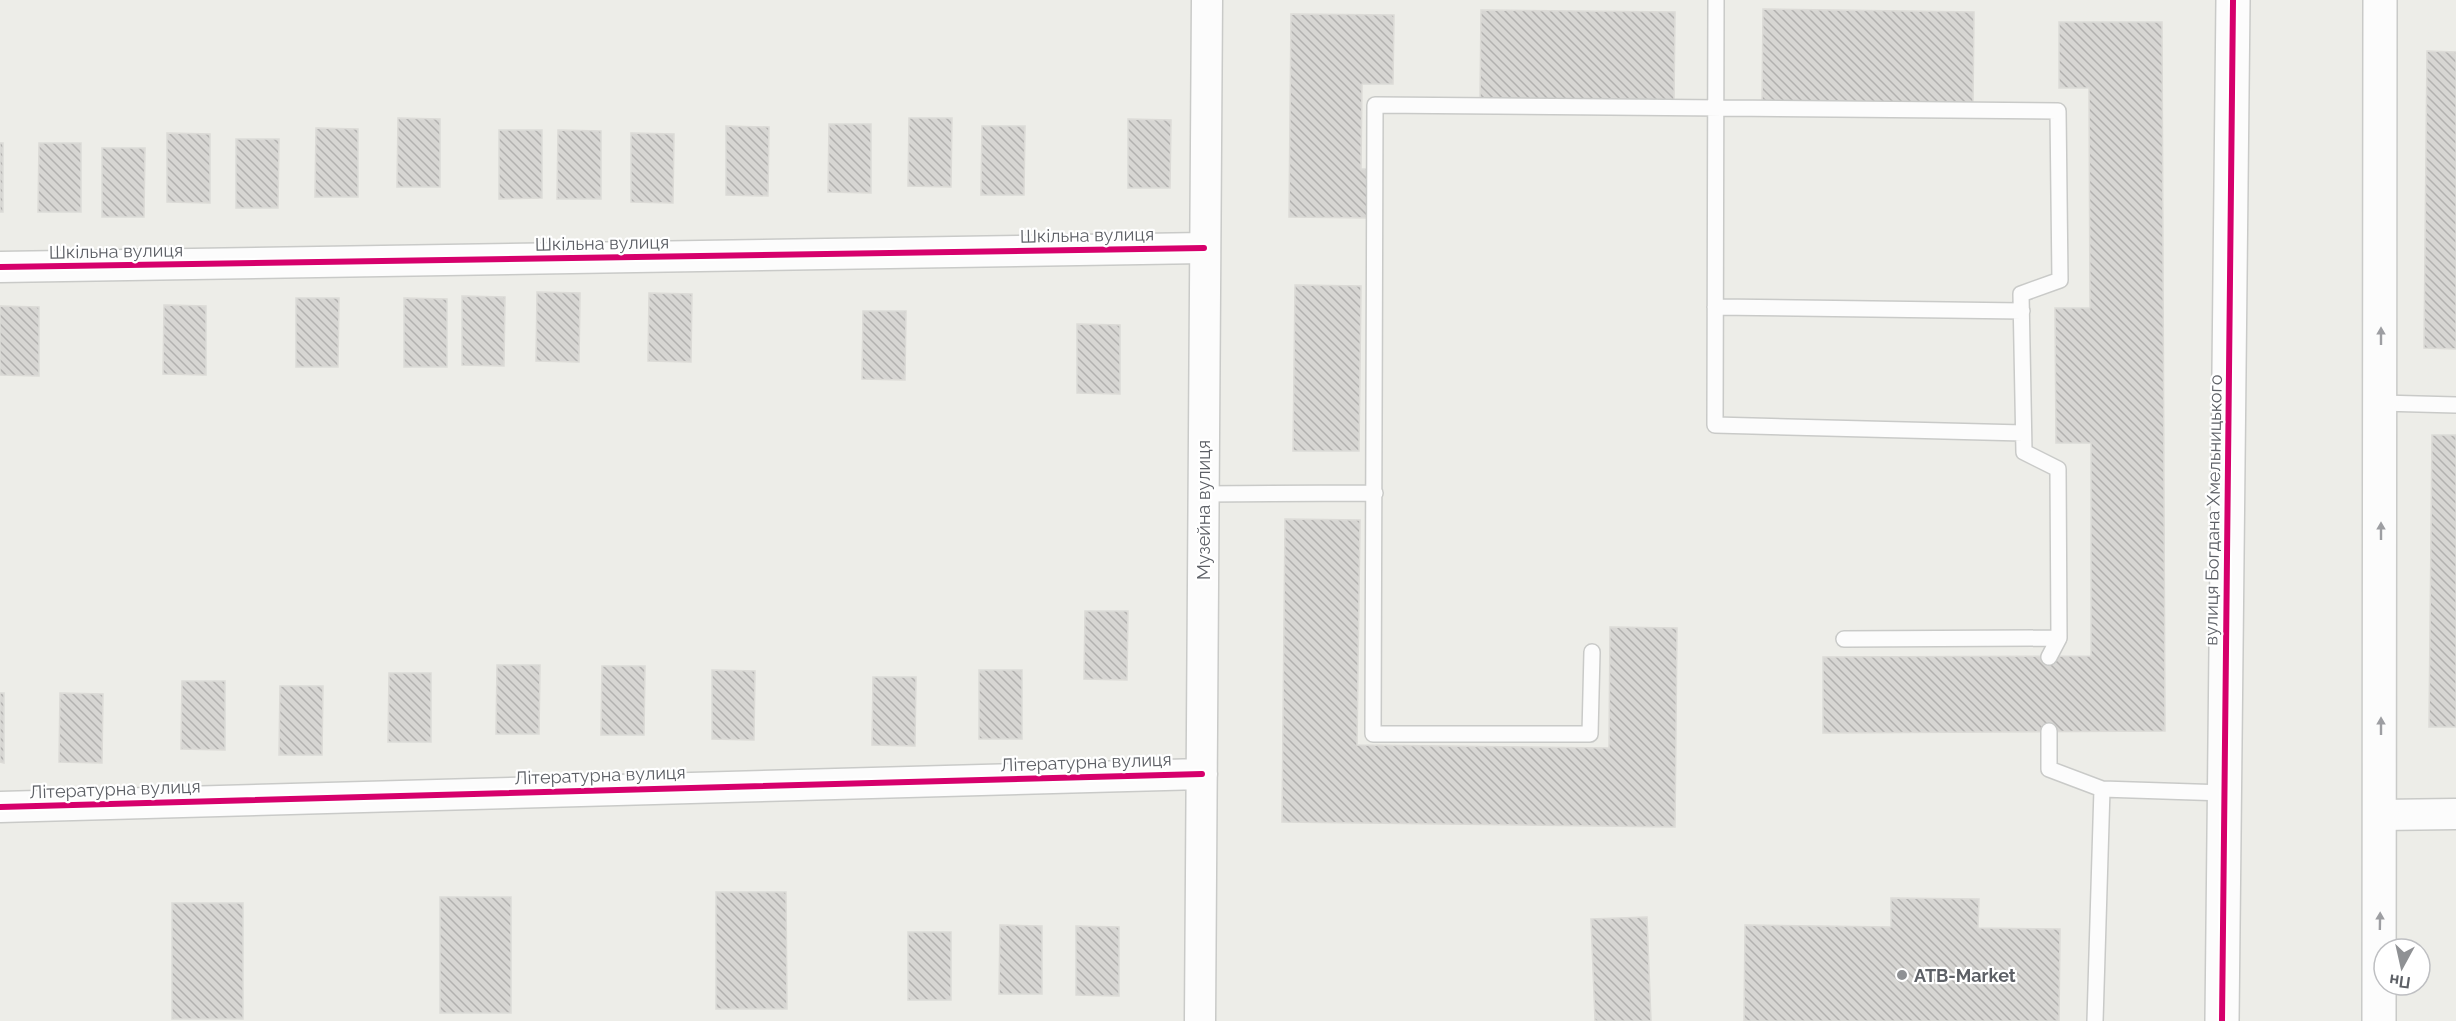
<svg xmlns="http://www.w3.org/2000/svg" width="2456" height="1021" viewBox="0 0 2456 1021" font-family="Raleway,sans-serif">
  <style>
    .building { fill: url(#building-back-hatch); stroke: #dcdbd7; stroke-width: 1.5 }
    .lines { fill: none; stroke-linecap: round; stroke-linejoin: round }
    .service-casing { stroke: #c9cac8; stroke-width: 18 }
    .minor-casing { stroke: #c9cac8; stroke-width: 33 }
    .tertiary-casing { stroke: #c9cac8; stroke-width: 36 }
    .service { stroke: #fcfcfc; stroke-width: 15 }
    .minor { stroke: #fcfcfc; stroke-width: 30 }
    .tertiary { stroke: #fcfcfc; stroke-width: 33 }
    .cycleway-casing { stroke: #fff; stroke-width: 10 }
    .cycleway { stroke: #d6006c; stroke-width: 6 }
    .oneway { fill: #9d9ea2 }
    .poi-dot { fill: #8f9194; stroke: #fff; stroke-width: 2 }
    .labels { text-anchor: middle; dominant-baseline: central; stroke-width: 4.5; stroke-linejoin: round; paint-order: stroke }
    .street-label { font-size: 18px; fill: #5d6066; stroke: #fff }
    .poi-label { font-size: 18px; font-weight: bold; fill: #5d6066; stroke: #fff; text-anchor: start }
  </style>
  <defs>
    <pattern id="building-back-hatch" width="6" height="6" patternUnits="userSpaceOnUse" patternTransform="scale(1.5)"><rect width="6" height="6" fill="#d7d6d3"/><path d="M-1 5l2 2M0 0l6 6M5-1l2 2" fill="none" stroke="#b2b1af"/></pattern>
  </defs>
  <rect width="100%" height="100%" fill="#edede8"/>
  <path class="building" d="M1763 9 1974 12 1973 104 1762 102Z
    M1481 10 1675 12 1674 103 1480 101Z
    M1291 14 1394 15 1393 84H1362L1361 169H1372L1371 218 1289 217Z
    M2059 22H2162L2165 731 1823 733V657L2091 656V443H2056L2055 308H2090L2089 88H2059Z
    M2427 51 2456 52V349L2424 348Z
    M398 118 440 119V187H397Z
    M909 118H952L951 187 908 186Z
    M1128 119 1171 120 1170 188H1128Z
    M829 124H871V193L828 192Z
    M726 126 769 127 768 196 726 195Z
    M982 126H1025L1024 195H981Z
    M316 128 358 129V197H315Z
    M499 130H542V198L499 199Z
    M558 130 601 131V199H557Z
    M167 133 210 134V203L167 202Z
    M631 133 674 134 673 203 631 202Z
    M236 139H279L278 208H236Z
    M0 143H3V212H0Z
    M39 143H81V212H38Z
    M102 148H145L144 217H102Z
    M1295 285 1361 286 1359 451H1293Z
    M537 292 580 293 579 362 536 361Z
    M649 293 692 294 691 362 648 361Z
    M462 296 505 297 504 366 462 365Z
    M296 298H339L338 367H296Z
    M404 298 447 299V367H404Z
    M164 305 206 306V375L163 374Z
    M0 306 39 307V376L0 375Z
    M863 311H906L905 380 862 379Z
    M1077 324 1120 325V394L1077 393Z
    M2432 435H2456V727H2429Z
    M1285 519 1360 520 1357 745 1609 748 1610 627 1677 628 1675 827 1282 822Z
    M1085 611H1128L1127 680 1084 679Z
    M497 665H540L539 734H496Z
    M602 666H645L644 735H601Z
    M712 670 755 671 754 740 712 739Z
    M979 670H1022V739H979Z
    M389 673H431V742H388Z
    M873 677H916L915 746 872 745Z
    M182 681H225V750L181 749Z
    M280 686H323L322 755H279Z
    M0 693H4V763L0 762Z
    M60 693 103 694 102 763 59 762Z
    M716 892H786L787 1009H716Z
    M440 897H511V1013H440Z
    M1891 898 1979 899 1978 928 2060 929 2059 1021H1744L1745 925 1891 927Z
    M172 903H243V1019H172Z
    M1647 917 1651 1021H1595L1591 919Z
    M1000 925 1042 926V994H999Z
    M1076 926 1119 927V996L1076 995Z
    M908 932H951V1000H908Z"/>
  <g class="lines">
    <defs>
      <path id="service" d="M1716 0 1715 425 2023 433
        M1715 307 2022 311
        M2381 403 2456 405
        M1203 494 1375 493
        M1844 639 2059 638
        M1592 652 1590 734H1373L1375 105 2058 111 2060 280 2021 294 2024 452 2058 469 2059 638 2049 657
        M2049 731V769L2102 789 2095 1021
        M2102 789 2225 793"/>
      <path id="minor" d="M0 267 1204 248
        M0 807 1202 774
        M2381 815 2456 814
        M1200 1021 1207 0"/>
      <path id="tertiary" d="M2222 1021 2233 0
        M2379 1021 2380 0"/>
    </defs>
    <use href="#service" class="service-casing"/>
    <use href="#minor" class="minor-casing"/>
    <use href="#tertiary" class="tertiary-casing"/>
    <use href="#service" class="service"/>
    <use href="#minor" class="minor"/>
    <use href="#tertiary" class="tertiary"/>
    <defs>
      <path id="cycleway" d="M0 267 1204 248
        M0 807 1202 774
        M2222 1021 2233 0"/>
    </defs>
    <use href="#cycleway" class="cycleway-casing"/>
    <use href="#cycleway" class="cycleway"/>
  </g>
  <defs><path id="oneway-solid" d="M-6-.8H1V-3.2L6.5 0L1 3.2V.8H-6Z" transform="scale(1.5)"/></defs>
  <g class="oneway">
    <use href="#oneway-solid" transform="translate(2381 336) rotate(-90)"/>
    <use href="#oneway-solid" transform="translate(2381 531) rotate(-90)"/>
    <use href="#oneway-solid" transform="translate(2381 726) rotate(-90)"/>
    <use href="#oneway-solid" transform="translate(2380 921) rotate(-89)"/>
  </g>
  <circle class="poi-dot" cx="1902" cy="975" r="6"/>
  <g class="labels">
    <g class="street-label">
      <text transform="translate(1087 235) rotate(-1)">Шкільна вулиця</text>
      <text transform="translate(602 243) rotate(-1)">Шкільна вулиця</text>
      <text transform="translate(116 251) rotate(-1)">Шкільна вулиця</text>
      <text transform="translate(1203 510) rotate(-90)">Музейна вулиця</text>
      <text transform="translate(2213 510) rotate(-89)">вулиця Богдана Хмельницького</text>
      <text transform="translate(1086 762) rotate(-2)">Літературна вулиця</text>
      <text transform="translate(600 775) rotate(-2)">Літературна вулиця</text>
      <text transform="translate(115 789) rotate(-2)">Літературна вулиця</text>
    </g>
    <g class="poi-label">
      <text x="1914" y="975">ATB-Market</text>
    </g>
  </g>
  <g transform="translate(2402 967) rotate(188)"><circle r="28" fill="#ffffff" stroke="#bebfc2" stroke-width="1.5"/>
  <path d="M0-4.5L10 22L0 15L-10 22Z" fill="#8f9194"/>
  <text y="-9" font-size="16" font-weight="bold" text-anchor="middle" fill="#5d6066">Пн</text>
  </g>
</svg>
